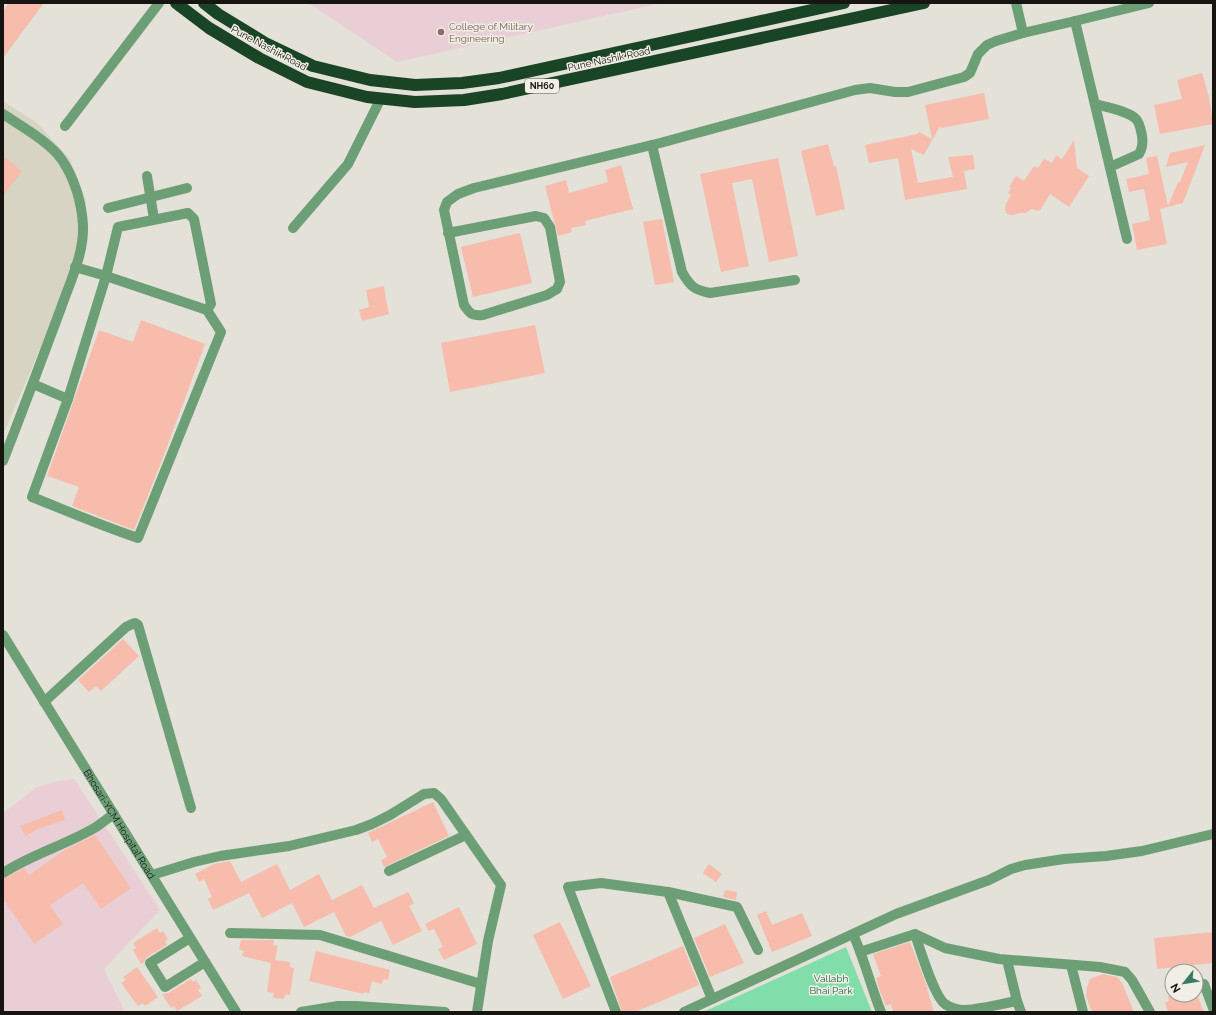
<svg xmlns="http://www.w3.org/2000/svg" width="1216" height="1015" viewBox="0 0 1216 1015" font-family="Raleway,sans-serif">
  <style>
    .built { fill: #d8d4c4 }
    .education { fill: #e9cfd5 }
    .green { fill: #81deaa }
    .building { fill: #f7bcac }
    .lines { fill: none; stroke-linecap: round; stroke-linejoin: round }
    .minor { stroke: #6d9f77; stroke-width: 10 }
    .highway { stroke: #194425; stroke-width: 12 }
    .education-dot { fill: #8d6e63; stroke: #f0eee5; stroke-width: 1.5 }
    .labels { text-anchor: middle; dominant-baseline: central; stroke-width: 3; stroke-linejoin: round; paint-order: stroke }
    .shield { fill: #f0eee5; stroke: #575651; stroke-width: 1 }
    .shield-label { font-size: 9px; font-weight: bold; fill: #161512 }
    .education-label { font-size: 10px; fill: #785e54; stroke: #f0eee5; text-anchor: start }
    .street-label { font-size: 10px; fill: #161512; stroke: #f0eee5 }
    .park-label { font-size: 10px; fill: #1e6543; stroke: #f0eee5 }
  </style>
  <rect width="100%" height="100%" fill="#e3e1d8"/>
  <path class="built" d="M3 101 37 123 70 159 86 201 85 244 3 435Z"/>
  <path class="education" d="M308 3H662L397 62Z
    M74 779 160 910 104 969 125 1012H3V813L37 787 55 782Z"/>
  <path class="green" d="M846 947 872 1012H703Z"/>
  <path class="building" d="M9 3H44L3 58V11Z
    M1202 73 1209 97 1213 124 1160 134 1154 105 1182 99 1177 80Z
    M984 93 989 119 941 128 940 126 924 155 911 149 918 183 953 177 948 157 973 155 975 169 964 171 967 189 905 200 898 158 869 163 865 145 917 134 919 132 932 139 925 105Z
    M1074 140 1077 168 1089 176 1069 207 1050 194 1041 209 1038 211 1032 209 1025 213H1019L1013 215H1010L1006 213 1005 209 1006 204 1011 195 1008 193 1011 188 1009 187 1016 176 1024 181 1034 166 1038 168 1044 159 1052 163 1056 155 1062 159Z
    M828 144 834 166H836L845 209 816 216 801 151Z
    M1205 145 1183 203 1160 209 1167 244 1137 250 1132 224 1150 220 1144 189 1129 192 1126 179 1149 174 1146 158 1157 156 1168 206 1178 182H1180L1188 162 1166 167 1170 153Z
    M3 156 22 171 3 196Z
    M778 158 798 256 769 262 752 179 732 183 749 266 721 272 700 174Z
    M621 165 633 209 585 221 586 225 571 228 572 232 558 236 545 186 566 180 569 193 608 182 605 170Z
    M662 219 674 282 655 285 643 222Z
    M520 233 532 283 473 297 461 247Z
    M384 286 386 300 389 314 362 321 359 310 369 307 366 290Z
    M141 320 205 344 164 455 134 530 72 506 79 487 47 476 99 330 133 342Z
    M535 325 545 373 450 392 441 343Z
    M123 639 139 656 101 691 96 686 89 692 78 680Z
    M433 802 449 836 384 867 381 860 387 857 378 839 372 842 368 833Z
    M62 810 65 820 40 828 25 836 20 826Z
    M95 835 131 888 101 909 83 883 50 905 63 924 34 944 3 899V879L24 868 29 875 65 850Z
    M230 861 241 882 277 864 290 890 319 874 332 900 362 885 374 908 408 892 414 903 409 906 422 931 393 945 381 921 350 937 346 936 334 912 304 927 292 903 262 918 249 893 213 910 208 899 212 897 204 879 199 882 195 874 214 864Z
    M709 864 722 874 716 882 703 873Z
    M725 890 737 892 736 900 723 897Z
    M459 907 477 944 444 960 438 949 443 947 434 929 429 931 425 924Z
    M766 911 772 925 802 913 812 936 772 952 757 915Z
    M560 922 591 986 563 999 533 935Z
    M725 924 744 963 710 977 694 938Z
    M157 928 160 933 163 931 168 939 165 941 167 945 147 957 144 962 141 964 133 950 136 948 133 943Z
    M1213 932V963L1157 969 1154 938Z
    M241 940H274L273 945 278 946 275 960 290 962V967L294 968 290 995 285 994 284 999 273 998 274 993 267 992 271 963 242 956 244 951 239 950Z
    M910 942 928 989H927L934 1012H893L891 1004 886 1006 880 991 876 978 881 976 873 954Z
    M683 946 699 985 635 1012H622L610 977Z
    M316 951 390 970 388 980 383 979 382 984 372 981 369 993 364 992 363 994 309 981Z
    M137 967 158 997 145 1006 143 1003 138 1006 121 983 126 980 123 977Z
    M1103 974 1117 977 1122 983 1134 1012H1092L1086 996 1087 987 1090 979Z
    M191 979 193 982 196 980 201 988 198 990 202 996 177 1011 174 1006 171 1008 162 994 168 993Z
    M1173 995H1197L1204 1012H1168L1165 1003 1169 1001 1168 997Z"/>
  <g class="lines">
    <g class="minor">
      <path d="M1016 3 1023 33"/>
      <path d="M1075 21 1127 239"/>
      <path d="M1095 104C1105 107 1128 111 1136 119 1140 123 1141 131 1142 136 1143 142 1142 149 1139 154L1110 167"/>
      <path d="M3 114C21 126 51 143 62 160 75 179 82 204 83 226 84 254 70 282 61 308 42 359 23 410 3 461"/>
      <path d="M65 126 159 3"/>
      <path d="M652 145 682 272C690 286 694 290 710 293L795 280"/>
      <path d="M147 176 154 219"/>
      <path d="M108 208 187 188"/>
      <path d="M293 228 348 164 381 98"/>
      <path d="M448 233 536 216 544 218 550 227 560 282 557 289 547 295 483 315C472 316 470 314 464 305L444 210 447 202 458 194 474 188 660 143 855 90 870 88 895 92H908L964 77 970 73 978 54 987 45 996 41 1023 33 1075 21 1149 3"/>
      <path d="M75 267 106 276 207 310 211 304 194 219 188 213 118 227 106 276 68 399 32 497C67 511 102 526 138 538L221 332 207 310"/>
      <path d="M33 384 68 399"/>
      <path id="s1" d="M3 635 236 1012"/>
      <path d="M44 702 126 627 130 625 135 623 138 625 191 808"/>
      <path d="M389 871 466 835"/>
      <path d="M3 873C32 854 66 845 96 827 102 823 108 818 114 814"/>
      <path d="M152 875 194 862 220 856 289 846 356 830 372 824 390 815 424 794 434 793 441 799 501 885 488 941 477 1012"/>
      <path d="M668 892 737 907 758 950"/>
      <path d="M230 933 320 935 481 984"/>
      <path d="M853 934C864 958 871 987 881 1012"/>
      <path d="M915 934C920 949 934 996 945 1004 950 1008 959 1010 965 1010 982 1009 1000 1004 1017 1001"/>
      <path d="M190 938 150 963 165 987 205 962"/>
      <path d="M860 952 915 934 945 948 999 959 1100 967 1125 972 1132 980 1150 1012"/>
      <path d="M1007 960 1017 1001 1021 1012"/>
      <path d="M1071 965 1083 1012"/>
      <path d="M1204 984 1213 1008"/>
      <path d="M301 1012 338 1006H356L445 1012"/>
      <path d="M616 1012 568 887 601 883 668 892 712 999"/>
      <path d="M684 1012 896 914 989 880 1011 869 1025 865 1064 859 1106 856 1142 851 1213 834"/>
    </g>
    <path class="highway" d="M176 3 209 28 259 58 307 82 367 97 415 102 464 100 502 94 924 3
      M204 3 218 14 267 44 313 66 370 80 415 85 462 83 499 78 844 3"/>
  </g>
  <circle class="education-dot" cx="441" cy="32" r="4"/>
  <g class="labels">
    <rect class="shield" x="525" y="79" width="34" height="14" rx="3"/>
    <g class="shield-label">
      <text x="542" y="86">NH60</text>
    </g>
    <g class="education-label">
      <text x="449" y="26">College of Military<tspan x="449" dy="12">Engineering</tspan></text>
    </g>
    <g class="street-label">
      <text transform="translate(269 48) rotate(28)">Pune Nashik Road</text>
      <text transform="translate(609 59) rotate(-12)">Pune Nashik Road</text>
      <text stroke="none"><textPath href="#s1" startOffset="222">Bhosari-YCM Hospital Road</textPath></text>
    </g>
    <g class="park-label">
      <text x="831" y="978">Vallabh<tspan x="831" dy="12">Bhai Park</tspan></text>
    </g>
  </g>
  <rect width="1216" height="1015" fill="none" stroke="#161512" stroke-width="8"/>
  <g transform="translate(1184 983) rotate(240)"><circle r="19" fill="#f0eee5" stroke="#999791"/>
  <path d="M0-3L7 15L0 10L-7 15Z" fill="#397968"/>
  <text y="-6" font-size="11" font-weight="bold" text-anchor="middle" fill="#161512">N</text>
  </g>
</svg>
